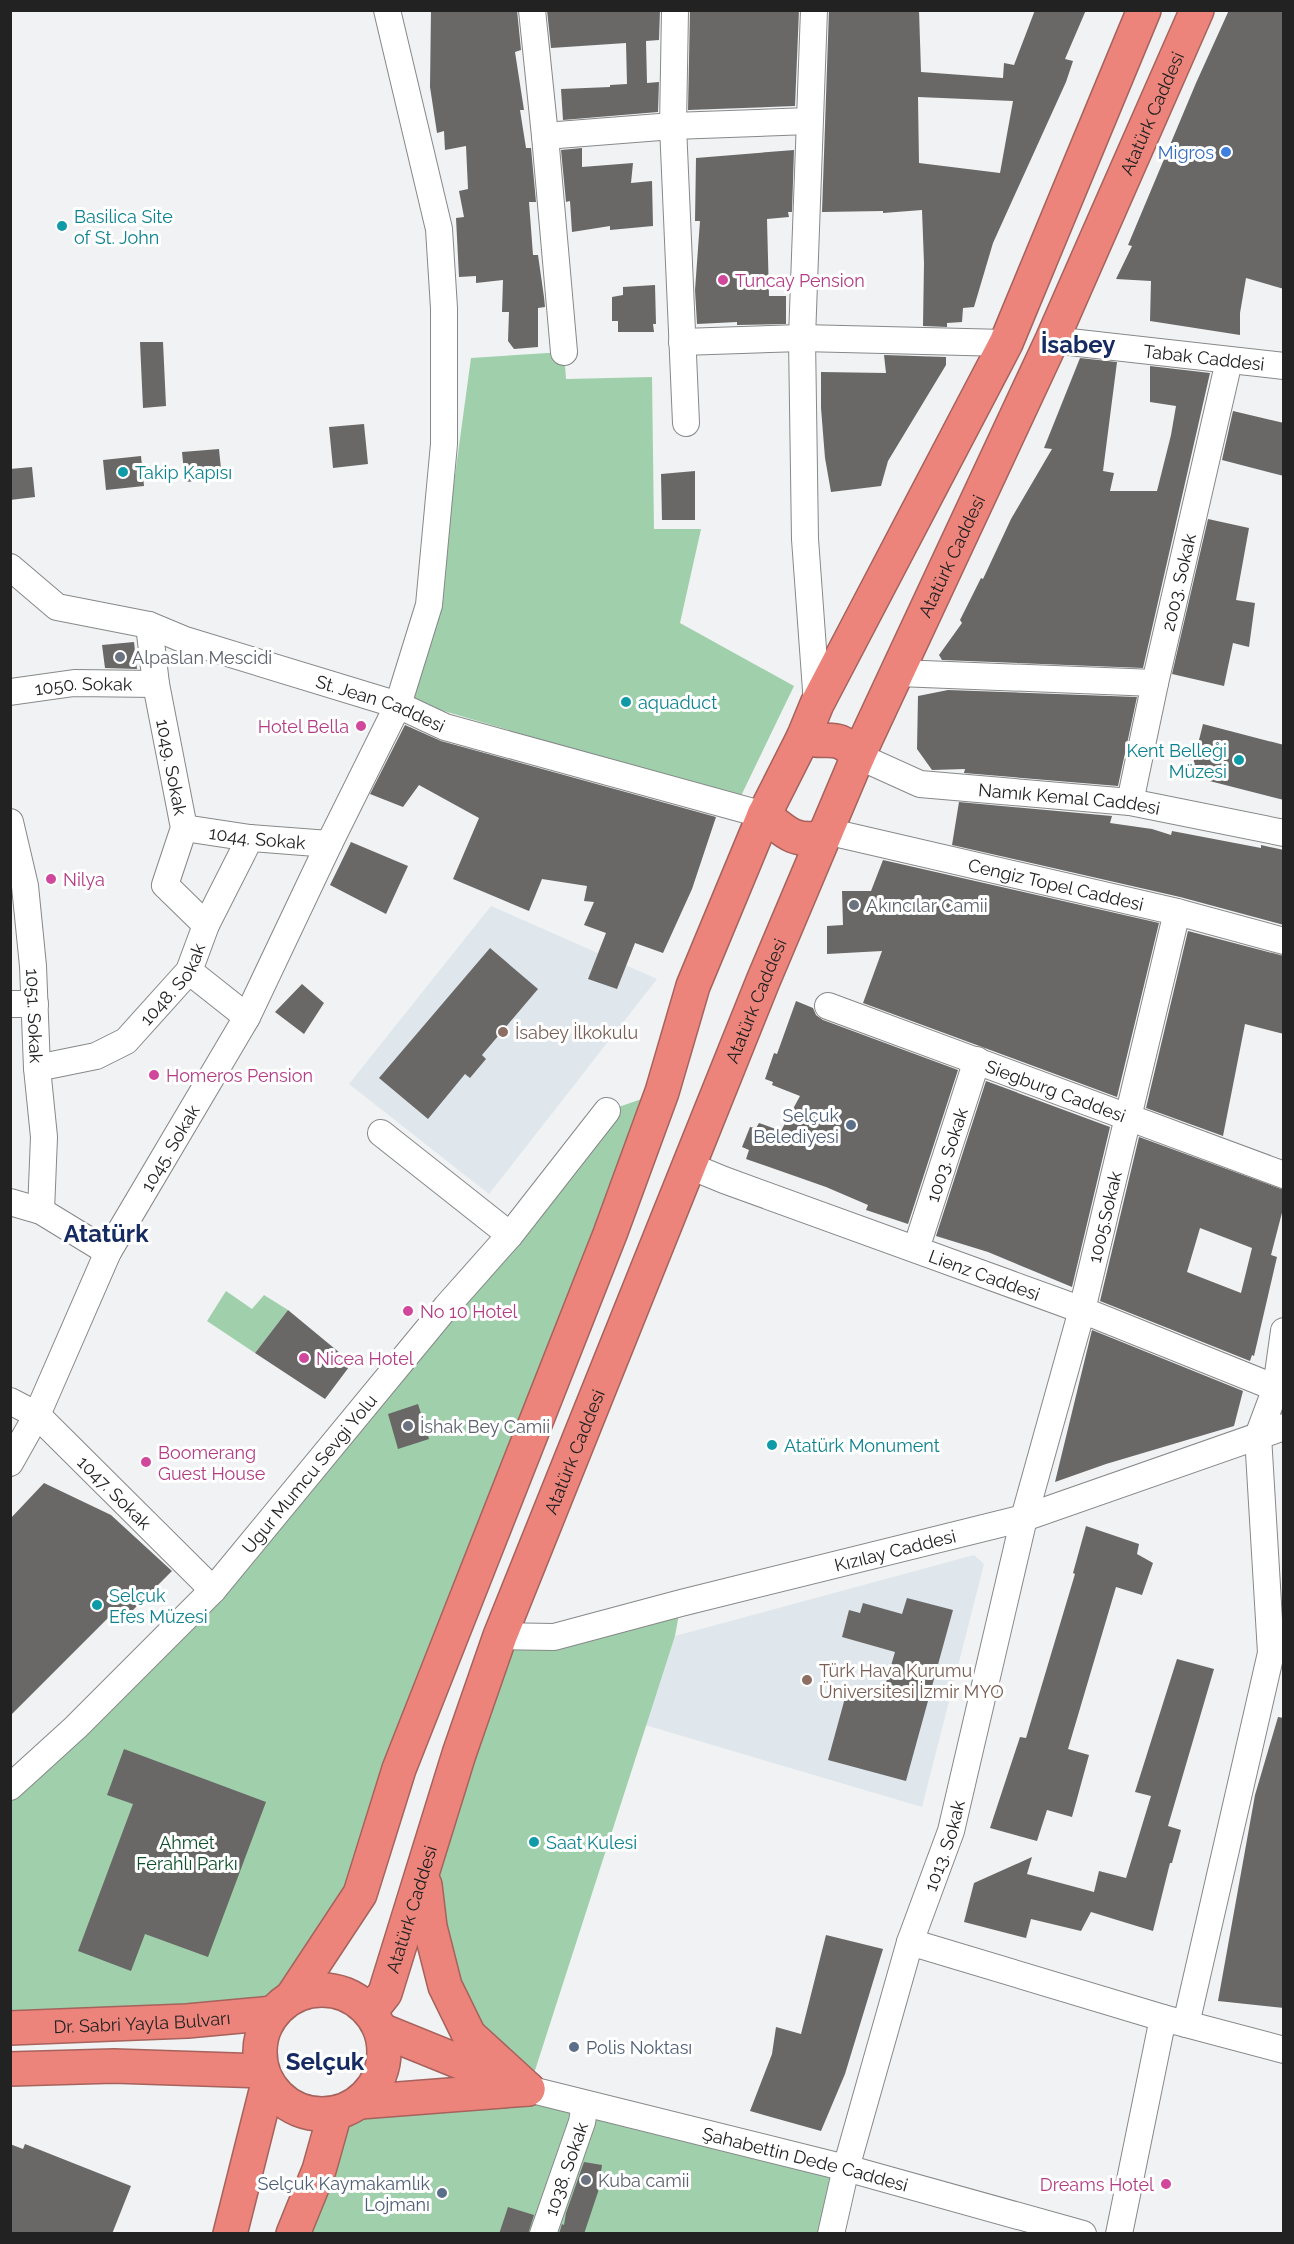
<svg xmlns="http://www.w3.org/2000/svg" width="1294" height="2244" viewBox="0 0 1294 2244" font-family="Raleway,sans-serif">
  <style>
    .built { fill: #dfe7ed }
    .green { fill: #9fd0ab }
    .building { fill: #696867; fill-rule: evenodd }
    .lines { fill: none; stroke-linecap: round; stroke-linejoin: round }
    .minor-casing { stroke: #878889; stroke-width: 28 }
    .highway-casing { stroke: #a6625c; stroke-width: 36 }
    .minor { stroke: #fff; stroke-width: 26 }
    .highway { stroke: #ed847b; stroke-width: 33 }
    .shop-dot { fill: #3f7fe0; stroke: #fff; stroke-width: 2 }
    .culture-dot { fill: #0f9aa8; stroke: #fff; stroke-width: 2 }
    .hotel-dot { fill: #d1479c; stroke: #fff; stroke-width: 2 }
    .worship-dot { fill: #6b7280; stroke: #fff; stroke-width: 2 }
    .education-dot { fill: #8d6e63; stroke: #fff; stroke-width: 2 }
    .service-dot { fill: #5c6f8a; stroke: #fff; stroke-width: 2 }
    .labels { text-anchor: middle; dominant-baseline: central; stroke-width: 6; stroke-linejoin: round; paint-order: stroke }
    .street-label { font-size: 18px; fill: #222223; stroke: #fff }
    .shop-label { font-size: 18px; fill: #366cbe; stroke: #fff; text-anchor: end }
    .culture-label { font-size: 18px; fill: #0d838f; stroke: #fff; text-anchor: start }
    .hotel-label { font-size: 18px; fill: #b23c85; stroke: #fff; text-anchor: start }
    .worship-label { font-size: 18px; fill: #5b616d; stroke: #fff; text-anchor: start }
    .education-label { font-size: 18px; fill: #785e54; stroke: #fff; text-anchor: start }
    .service-label { font-size: 18px; fill: #4e5e75; stroke: #fff; text-anchor: end }
    .park-label { font-size: 18px; fill: #0d5029; stroke: #fff }
    .district-label { font-size: 24px; font-weight: bold; fill: #162b61; stroke: #fff }
  </style>
  <rect width="100%" height="100%" fill="#f0f2f3"/>
  <path class="built" d="M491 906 657 979 489 1194 349 1084Z
    M974 1555 984 1564 922 1807 645 1725 675 1636Z"/>
  <path class="green" d="M564 352 566 379 652 377 654 529H701L680 623 794 686 740 798 410 701 435 622 471 358Z
    M662 1092 360 1894 292 1997 11 2028V1787L213 1590 607 1111Z
    M226 1291 252 1309 264 1295 288 1310 255 1353 207 1321Z
    M681 1603 675 1636 529 2089 846 2168 831 2233 293 2234 335 2113 528 2089 469 2035 424 1872 500 1636Z"/>
  <path class="building" d="M431 10H517L521 50 515 52 524 110H520L526 148H531L536 202H529L533 255H538L544 297 545 307 538 308V347L514 349 508 341 509 312H502L503 280 476 283V276L459 277 456 218 464 217 459 191 468 189 466 146 445 150 444 131 437 133 430 87Z
    M547 10H660L659 40 646 41 647 83 659 82 658 112 563 120 561 89 610 87V85L627 84 626 43 551 48Z
    M690 10H799L795 106 688 110Z
    M829 10H919L921 72 1003 78 1004 63 1014 65 1035 10H1086L1065 59 1073 61 1066 82 993 243 974 307 963 308 962 322 947 323V327L923 326 924 263 922 210 883 213V211L822 212ZM918 97 1013 101 1000 173 919 163Z
    M1229 10H1284V289L1246 278 1240 313V335L1150 321 1151 281 1116 279 1132 246 1128 245 1196 83Z
    M582 148V167L633 163 631 183 652 181 653 226 610 230V226L572 232 570 201 566 202 561 150Z
    M794 150 792 212H788L789 217 767 219 769 296H786V324L737 325V322L697 324 695 290 700 221H695L696 158Z
    M655 285 656 324H653L654 332H618V321H612V297L623 295V287Z
    M140 342H163L166 406 143 408Z
    M884 355 946 357V365L888 461 881 486 831 492 825 458 821 408V372L886 373Z
    M1080 358 1117 362 1103 471 1114 473 1110 491H1157L1171 435 1176 406 1150 402V366L1210 373 1143 668 942 660 939 655 962 623 960 620 981 578 983 579 1011 519 1052 449 1044 448Z
    M1233 411 1284 423V476L1222 460Z
    M364 424 368 464 333 468 329 427Z
    M219 449 222 479 185 482 182 452Z
    M141 456 144 486 106 490 103 460Z
    M32 467 35 497 10 500V469Z
    M695 471V520H662L661 474Z
    M1208 519 1249 528 1236 600 1255 603 1249 647 1233 643 1224 686 1172 674Z
    M134 642 137 669 105 668 102 645Z
    M948 690 1137 697 1118 786 964 773 965 769 932 770 917 749 918 696Z
    M1203 724 1284 745V800L1190 776Z
    M405 725 441 741 716 817 692 889 663 953 635 943 617 989 588 979 606 933 584 925 594 902 584 901 587 886 542 879 529 911 453 879 479 818 419 785 403 807 370 794Z
    M959 802 1112 816 1110 823 1152 829 1171 835 1172 831 1261 848V845L1284 850V925L1180 897 952 845Z
    M351 842 408 866 386 914 330 885Z
    M883 860 1159 923 1117 1097 863 1003 882 951 827 954V926L843 925 842 891H871Z
    M1188 931 1284 956V1034L1245 1024 1223 1136 1146 1108Z
    M490 948 538 989 482 1055 486 1059 470 1078 465 1074 428 1119 379 1078Z
    M302 984 324 1003 304 1034 275 1012Z
    M796 1001 813 1008 816 1015 823 1020 958 1070 908 1224 866 1210 868 1205 826 1187 746 1159 749 1150 742 1147 750 1127 756 1128 759 1123 781 1131 800 1096 772 1085 773 1082 765 1079 774 1053 777 1054Z
    M986 1081 1110 1127 1072 1287 988 1252 936 1236Z
    M1139 1137 1284 1190V1205L1271 1255 1277 1257 1254 1356 1252 1355 1250 1361 1100 1301ZM1200 1228 1252 1248 1241 1293 1187 1272Z
    M288 1310 352 1363 325 1399 255 1353Z
    M1092 1330 1243 1391 1234 1426 1106 1464 1055 1482Z
    M418 1404 429 1439 398 1449 388 1414Z
    M44 1483 111 1515 172 1571 125 1618 113 1613 10 1716V1519Z
    M1086 1526 1139 1544 1137 1554 1153 1563 1142 1595 1116 1587 1068 1749 1089 1755 1072 1817 1047 1810 1037 1841 990 1828 1020 1737 1026 1738 1075 1574 1073 1573Z
    M907 1598 953 1610 906 1781 828 1760 848 1687 882 1696 895 1652 842 1637 849 1610 860 1613 863 1603 902 1614Z
    M1177 1659 1214 1669 1168 1826 1181 1830 1172 1863H1170L1153 1931 1091 1912 1081 1931 1031 1919 1026 1938 964 1922 974 1883 1032 1857 1027 1874 1094 1892 1099 1871 1126 1878 1151 1796 1135 1792Z
    M1278 1717 1284 1718V2008L1218 2001 1255 1795Z
    M124 1749 266 1802 208 1957 145 1934 131 1971 78 1951 133 1804 107 1795Z
    M826 1935 883 1949 845 2074 821 2131 750 2111 772 2054 776 2027 801 2034Z
    M10 2144 23 2149 25 2144 131 2186 112 2234H10Z
    M584 2162 602 2165 598 2192 584 2234H559L562 2224 564 2225 566 2213Z
    M508 2207 534 2215 528 2234H499Z"/>
  <g class="lines">
    <defs>
      <g id="minor">
        <path d="M532 10 545 136 564 352"/>
        <path d="M675 10 673 126 686 423"/>
        <path d="M814 10 802 338 805 539 817 704"/>
        <path d="M545 136 673 126 809 121"/>
        <path id="s1" d="M1052 340 1284 366"/>
        <path d="M682 342 802 338 1006 343"/>
        <path id="s2" d="M10 567 57 607 149 625 185 640 398 705 445 727 764 815"/>
        <path id="s3" d="M149 625 156 684 184 828 165 885 206 925"/>
        <path d="M898 673 1155 683"/>
        <path id="s4" d="M10 692 74 683 156 684"/>
        <path id="s5" d="M858 756 920 784 1130 802 1284 833"/>
        <path id="s6" d="M1130 802 1155 683 1229 361"/>
        <path id="s7" d="M10 822 25 886 33 966 37 1068 44 1137 41 1211"/>
        <path id="s8" d="M184 828 250 838 329 844"/>
        <path id="s9" d="M826 831 1177 912 1284 941"/>
        <path d="M189 971 247 1017"/>
        <path d="M10 1004H35"/>
        <path id="s10" d="M828 1006 1284 1175"/>
        <path id="s11" d="M37 1068 96 1056 126 1041 189 971 206 925 250 838"/>
        <path d="M381 1133 510 1235"/>
        <path id="s12" d="M690 1166 724 1180 1082 1310 1276 1388"/>
        <path d="M10 1202 41 1211 108 1252"/>
        <path id="s13" d="M916 1249 977 1060"/>
        <path id="s14" d="M10 1401 37 1415 213 1590"/>
        <path id="s15" d="M10 1463 37 1415 108 1252 247 1017 329 844 398 705 429 605 444 444V308L439 229 387 10"/>
        <path id="s16" d="M500 1636 554 1637 681 1603 1024 1518 1284 1427"/>
        <path id="s17" d="M10 1787 76 1727 213 1590 447 1306 510 1235 607 1111"/>
        <path d="M910 1942 1163 2018"/>
        <path d="M1186 2024 1284 2050"/>
        <path id="s18" d="M528 2089 846 2168 1083 2234"/>
        <path id="s19" d="M543 2234 582 2122 585 2104"/>
        <path id="s20" d="M831 2234 846 2168 910 1942 951 1831 1024 1518 1082 1310 1177 912"/>
        <path d="M1119 2234 1163 2018 1186 2024 1271 1653 1258 1436 1276 1388 1284 1331"/>
      </g>
      <g id="highway">
        <path d="M803 738C830 745 835 731 858 756"/>
        <path d="M764 815C785 831 792 842 820 838L826 831"/>
        <path d="M425 1885 430 1927 445 1986 469 2035 528 2089"/>
        <circle cx="322" cy="2052" r="62"/>
        <path d="M292 1997 360 1894 399 1769 610 1234 662 1092 693 986 764 815 803 738 817 704 1006 343 1144 10"/>
        <path id="s21" d="M370 2012 385 1993 459 1754 500 1636 763 981 858 756 1052 340 1197 10"/>
        <path id="s22" d="M10 2028 187 2021 273 2013"/>
        <path d="M381 2030 507 2081"/>
        <path d="M10 2069 114 2066 262 2071"/>
        <path d="M360 2102 528 2089"/>
        <path d="M230 2234 268 2083"/>
        <path d="M293 2234 319 2170 335 2113"/>
      </g>
    </defs>
    <use href="#minor" class="minor-casing"/>
    <use href="#highway" class="highway-casing"/>
    <use href="#minor" class="minor"/>
    <use href="#highway" class="highway"/>
  </g>
  <circle class="shop-dot" cx="1226" cy="152" r="6"/>
  <g class="culture-dot">
    <circle cx="62" cy="226" r="6"/>
    <circle cx="123" cy="472" r="6"/>
    <circle cx="626" cy="702" r="6"/>
    <circle cx="1239" cy="760" r="6"/>
    <circle cx="772" cy="1445" r="6"/>
    <circle cx="97" cy="1605" r="6"/>
    <circle cx="534" cy="1842" r="6"/>
  </g>
  <g class="hotel-dot">
    <circle cx="723" cy="280" r="6"/>
    <circle cx="361" cy="726" r="6"/>
    <circle cx="51" cy="879" r="6"/>
    <circle cx="154" cy="1075" r="6"/>
    <circle cx="408" cy="1311" r="6"/>
    <circle cx="304" cy="1358" r="6"/>
    <circle cx="146" cy="1462" r="6"/>
    <circle cx="1166" cy="2184" r="6"/>
  </g>
  <g class="worship-dot">
    <circle cx="120" cy="657" r="6"/>
    <circle cx="854" cy="905" r="6"/>
    <circle cx="408" cy="1426" r="6"/>
    <circle cx="586" cy="2180" r="6"/>
  </g>
  <g class="education-dot">
    <circle cx="503" cy="1032" r="6"/>
    <circle cx="807" cy="1680" r="6"/>
  </g>
  <g class="service-dot">
    <circle cx="851" cy="1125" r="6"/>
    <circle cx="574" cy="2047" r="6"/>
    <circle cx="442" cy="2193" r="6"/>
  </g>
  <g class="labels">
    <g class="street-label">
      <text stroke="none"><textPath href="#s21" startOffset="2056">Atatürk Caddesi</textPath></text>
      <text stroke="none"><textPath href="#s1" startOffset="153">Tabak Caddesi</textPath></text>
      <text stroke="none"><textPath href="#s21" startOffset="1570">Atatürk Caddesi</textPath></text>
      <text stroke="none"><textPath href="#s6" startOffset="225">2003. Sokak</textPath></text>
      <text stroke="none"><textPath href="#s4" startOffset="74">1050. Sokak</textPath></text>
      <text stroke="none"><textPath href="#s2" startOffset="400">St. Jean Caddesi</textPath></text>
      <text stroke="none"><textPath href="#s3" startOffset="144">1049. Sokak</textPath></text>
      <text stroke="none"><textPath href="#s5" startOffset="218">Namık Kemal Caddesi</textPath></text>
      <text stroke="none"><textPath href="#s8" startOffset="74">1044. Sokak</textPath></text>
      <text stroke="none"><textPath href="#s9" startOffset="236">Cengiz Topel Caddesi</textPath></text>
      <text stroke="none"><textPath href="#s11" startOffset="168">1048. Sokak</textPath></text>
      <text stroke="none"><textPath href="#s21" startOffset="1084">Atatürk Caddesi</textPath></text>
      <text stroke="none"><textPath href="#s7" startOffset="196">1051. Sokak</textPath></text>
      <text stroke="none"><textPath href="#s10" startOffset="243">Siegburg Caddesi</textPath></text>
      <text stroke="none"><textPath href="#s15" startOffset="354">1045. Sokak</textPath></text>
      <text stroke="none"><textPath href="#s13" startOffset="99">1003. Sokak</textPath></text>
      <text stroke="none"><textPath href="#s20" startOffset="1054">1005.Sokak</textPath></text>
      <text stroke="none"><textPath href="#s12" startOffset="314">Lienz Caddesi</textPath></text>
      <text stroke="none"><textPath href="#s21" startOffset="598">Atatürk Caddesi</textPath></text>
      <text stroke="none"><textPath href="#s17" startOffset="434">Ugur Mumcu Sevgi Yolu</textPath></text>
      <text stroke="none"><textPath href="#s14" startOffset="140">1047. Sokak</textPath></text>
      <text stroke="none"><textPath href="#s16" startOffset="406">Kızılay Caddesi</textPath></text>
      <text stroke="none"><textPath href="#s20" startOffset="405">1013. Sokak</textPath></text>
      <text stroke="none"><textPath href="#s21" startOffset="112">Atatürk Caddesi</textPath></text>
      <text stroke="none"><textPath href="#s22" startOffset="132">Dr. Sabri Yayla Bulvarı</textPath></text>
      <text stroke="none"><textPath href="#s18" startOffset="286">Şahabettin Dede Caddesi</textPath></text>
      <text stroke="none"><textPath href="#s19" startOffset="69">1038. Sokak</textPath></text>
    </g>
    <g class="shop-label">
      <text x="1214" y="152">Migros</text>
    </g>
    <g class="culture-label">
      <text x="74" y="216">Basilica Site<tspan x="74" dy="21">of St. John</tspan></text>
      <text x="135" y="472">Takip Kapısı</text>
      <text x="638" y="702">aquaduct</text>
      <text x="1227" y="750" text-anchor="end">Kent Belleği<tspan x="1227" dy="21">Müzesi</tspan></text>
      <text x="784" y="1445">Atatürk Monument</text>
      <text x="109" y="1595">Selçuk<tspan x="109" dy="21">Efes Müzesi</tspan></text>
      <text x="546" y="1842">Saat Kulesi</text>
    </g>
    <g class="hotel-label">
      <text x="735" y="280">Tuncay Pension</text>
      <text x="349" y="726" text-anchor="end">Hotel Bella</text>
      <text x="63" y="879">Nilya</text>
      <text x="166" y="1075">Homeros Pension</text>
      <text x="420" y="1311">No 10 Hotel</text>
      <text x="316" y="1358">Nicea Hotel</text>
      <text x="158" y="1452">Boomerang<tspan x="158" dy="21">Guest House</tspan></text>
      <text x="1154" y="2184" text-anchor="end">Dreams Hotel</text>
    </g>
    <g class="worship-label">
      <text x="132" y="657">Alpaslan Mescidi</text>
      <text x="866" y="905">Akıncılar Camii</text>
      <text x="420" y="1426">İshak Bey Camii</text>
      <text x="598" y="2180">Kuba camii</text>
    </g>
    <g class="education-label">
      <text x="515" y="1032">İsabey İlkokulu</text>
      <text x="819" y="1670">Türk Hava Kurumu<tspan x="819" dy="21">Üniversitesi İzmir MYO</tspan></text>
    </g>
    <g class="service-label">
      <text x="839" y="1115">Selçuk<tspan x="839" dy="21">Belediyesi</tspan></text>
      <text x="586" y="2047" text-anchor="start">Polis Noktası</text>
      <text x="430" y="2183">Selçuk Kaymakamlık<tspan x="430" dy="21">Lojmanı</tspan></text>
    </g>
    <g class="park-label">
      <text x="187" y="1842">Ahmet<tspan x="187" dy="21">Ferahlı Parkı</tspan></text>
    </g>
    <g class="district-label">
      <text x="1078" y="344">İsabey</text>
      <text x="106" y="1233">Atatürk</text>
      <text x="325" y="2061">Selçuk</text>
    </g>
  </g>
  <rect width="1294" height="2244" fill="none" stroke="#222223" stroke-width="24"/>
</svg>
